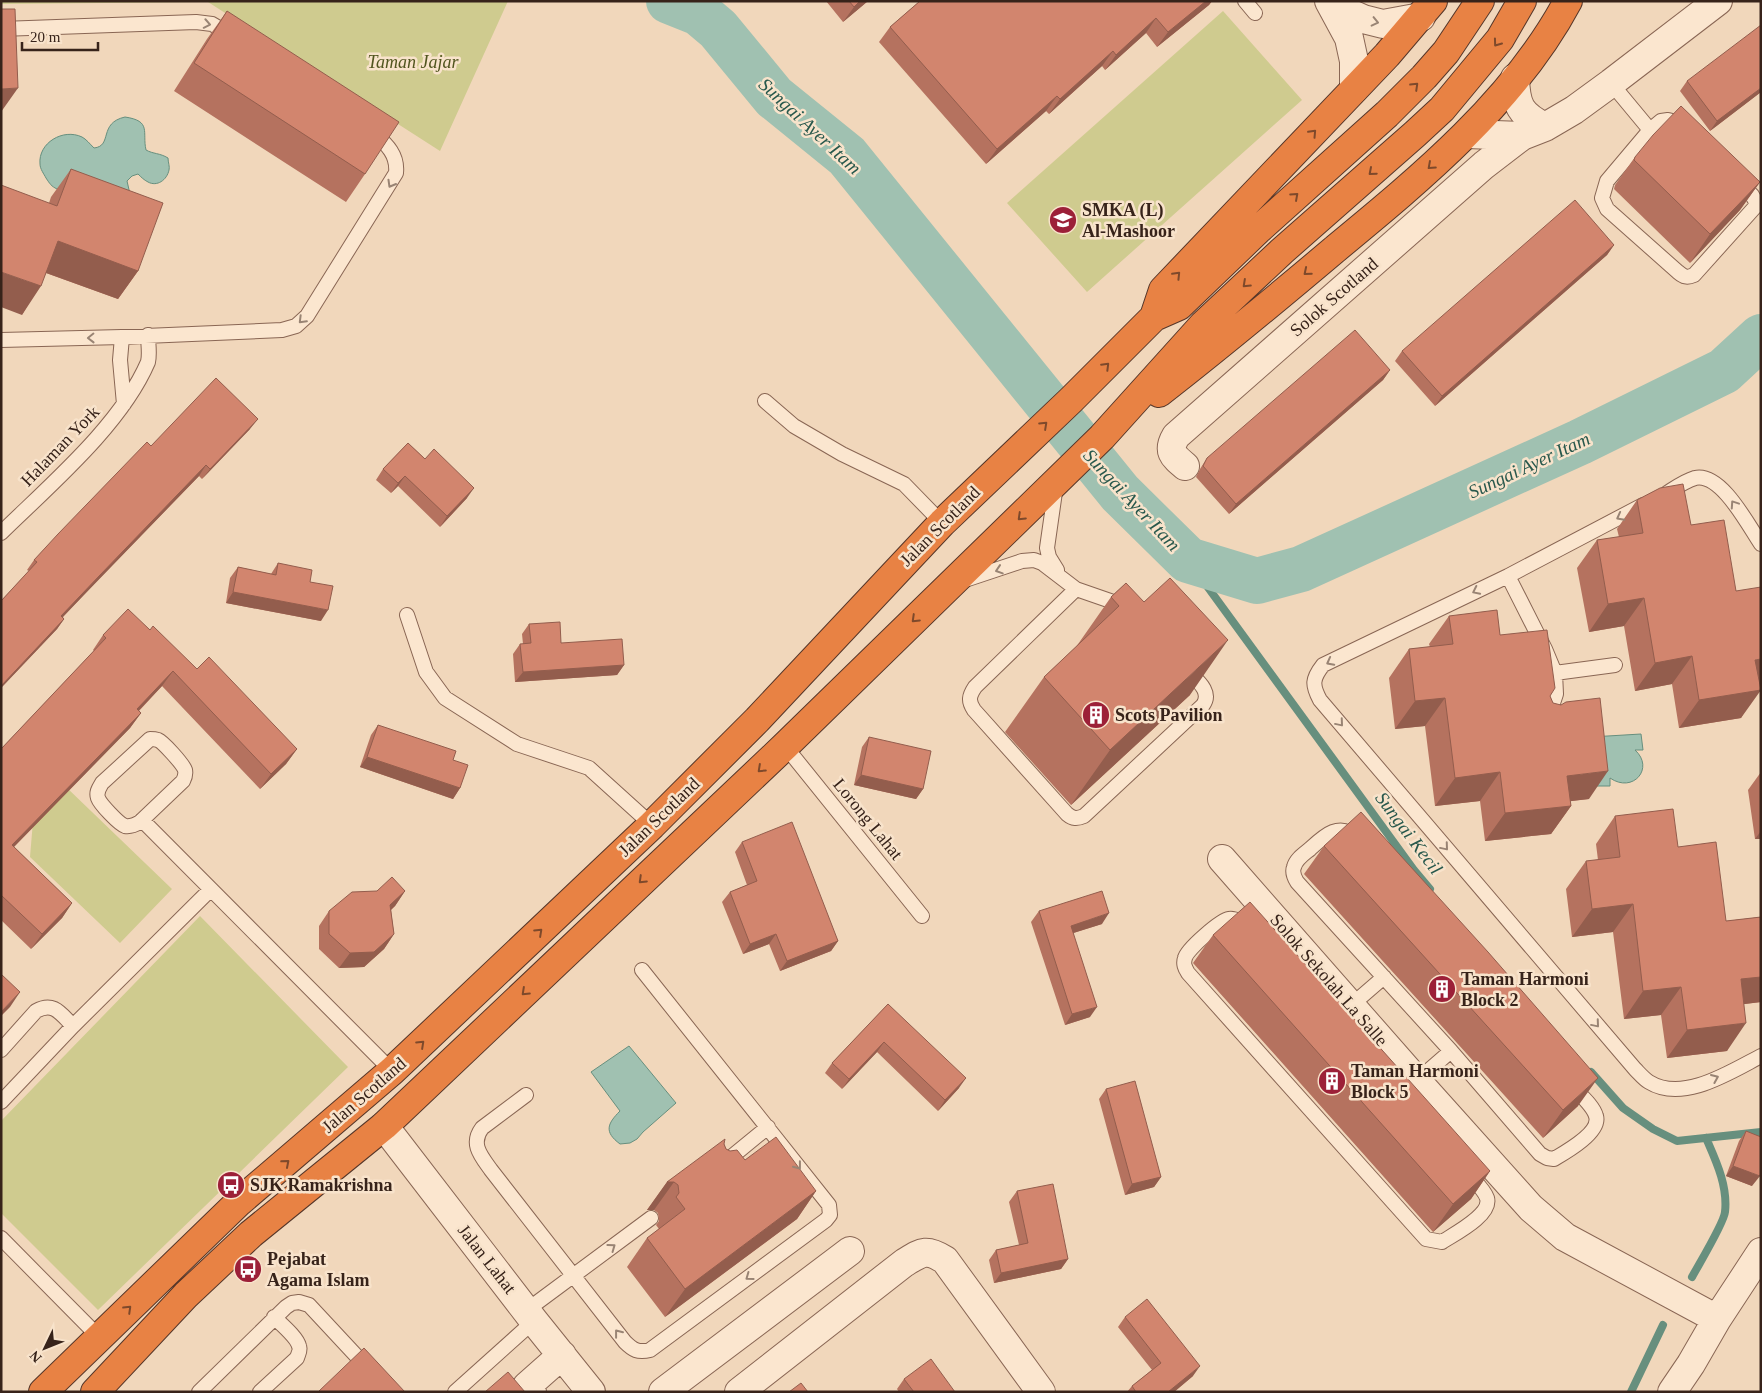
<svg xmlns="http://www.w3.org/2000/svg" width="1762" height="1393" viewBox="0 0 1762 1393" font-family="Georgia,serif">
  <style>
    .green { fill: #cfcb8f }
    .water { fill: #a0c1b1; stroke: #678f7e }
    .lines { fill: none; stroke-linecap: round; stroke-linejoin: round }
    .stream { stroke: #678f7e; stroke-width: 8 }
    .river { stroke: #a0c1b1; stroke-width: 46 }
    .lane-casing { stroke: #896654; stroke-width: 16 }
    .street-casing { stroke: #896654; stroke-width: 30 }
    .highway-casing { stroke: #563629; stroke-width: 30 }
    .lane { stroke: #fbe6cf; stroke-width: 14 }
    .street { stroke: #fbe6cf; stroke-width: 28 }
    .highway { stroke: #e88244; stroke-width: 28 }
    .wall { fill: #b5725f }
    .shaded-wall { fill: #935d4d }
    .building { fill: #d2856e; stroke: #935d4d }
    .oneway { stroke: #998474 }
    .oneway2 { stroke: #7e492b }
    .labels { text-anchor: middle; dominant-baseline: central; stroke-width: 5; stroke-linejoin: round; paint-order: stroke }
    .park-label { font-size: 18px; font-style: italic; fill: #51551f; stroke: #f8e3cb }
    .poi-label { font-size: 18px; font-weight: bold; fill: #37231a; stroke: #f8e3cb; text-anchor: start }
    .street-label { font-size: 18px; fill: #37231a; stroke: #f8e3cb }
    .water-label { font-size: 19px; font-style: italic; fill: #28584c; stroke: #f8e3cb }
  </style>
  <rect width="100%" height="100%" fill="#f1d7bb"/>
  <path class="green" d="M1 1H508L440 151 208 2 1 4Z
    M1223 11 1302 100 1087 292 1007 203Z
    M65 786 172 889 120 943 30 857 33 821Z
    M200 916 348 1067 98 1310 1 1213V1121Z"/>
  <path class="water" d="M125 117C152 121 142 132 146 150 153 154 160 153 168 158 168 162 170 167 169 170 167 180 157 187 148 182 144 180 141 177 138 174L132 176 127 181 130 194 57 189C51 186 50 184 46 178 44 174 40 169 40 164 38 143 63 128 82 137 86 139 90 144 94 148 113 146 98 123 125 117Z
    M1641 734 1643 750H1635C1655 768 1633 794 1610 778V786H1594L1591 737Z
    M629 1046 676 1103 643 1132 637 1139 630 1143 620 1144C604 1132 607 1124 620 1111L591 1072Z"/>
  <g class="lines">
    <path class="stream" d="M1188 560 1414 870 1430 889
      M1591 1072 1623 1108 1653 1129 1677 1141 1761 1132
      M1692 1277C1699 1264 1724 1223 1725 1212 1728 1186 1716 1161 1706 1138
      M1631 1392 1663 1325"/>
    <path class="river" d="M669 1 699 13 718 29 774 97 847 156 1120 493 1188 560 1257 581 1301 569 1580 442 1724 371 1761 337"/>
    <defs>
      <path id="lane" d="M1245 1 1255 13
        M1 29 196 22 212 24 231 35
        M1611 83 1650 130
        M1668 120 1676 122 1752 195 1756 202 1755 207 1694 275C1687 278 1684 277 1678 272L1607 209 1602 198 1607 181 1650 130 1661 121Z
        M122 337 120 360 124 404
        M1 340 122 337 282 330 296 326 307 316 396 173C398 154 386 144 373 132
        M765 401 794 426 842 454 904 484 942 523
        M1056 485 1047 548 1049 557 1057 570
        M1667 493C1675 488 1685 481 1695 478 1721 472 1748 525 1761 544
        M1643 505 1508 576 1323 665C1312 679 1312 685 1320 700L1635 1069C1639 1073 1644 1079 1649 1082 1683 1103 1730 1072 1761 1056
        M1 533C50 485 121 425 148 362 150 354 148 343 148 335
        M1508 576 1545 649 1555 673 1556 694 1550 712 1544 719
        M962 581 1022 561 1034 560 1042 563 1076 589 1125 606
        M1076 589 975 687C969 696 968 701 974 710L1067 814C1073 819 1077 819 1084 816L1203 705C1213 691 1195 679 1187 670
        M407 615 426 672 445 698 517 744 589 768 652 825
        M1555 673 1615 665
        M150 739C153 739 155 739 158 740 163 742 183 764 185 770 186 774 185 777 183 781L140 822C135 825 131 827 125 826 119 824 100 804 98 798 96 792 99 788 102 783Z
        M785 746 922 916
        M142 820 392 1071
        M1356 839C1340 820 1323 837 1310 849 1304 854 1296 859 1294 867 1292 872 1294 877 1297 882L1451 1051
        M1246 928C1241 923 1236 918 1229 919 1221 920 1187 949 1185 958 1183 964 1185 968 1188 973L1426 1239 1442 1242C1454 1234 1492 1215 1487 1198 1484 1189 1474 1181 1468 1174
        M1347 1009 1384 977
        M1 1050 36 1011C54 1001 61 1014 73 1026
        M1413 1084 1451 1051 1540 1154 1547 1158 1554 1159C1566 1152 1601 1132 1596 1116 1593 1105 1579 1094 1571 1085
        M526 1095 482 1128C470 1144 481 1156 491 1170L625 1342C633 1350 638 1353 650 1350L826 1220 830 1215 829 1205 642 970
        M1 1102 73 1026 210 890
        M724 1163 768 1127
        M1 1238 99 1337
        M527 1310 651 1218
        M199 1392 286 1307 292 1303 299 1302 309 1305 390 1392
        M260 1392 297 1358C298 1354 301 1350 299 1346 297 1337 281 1324 274 1317
        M455 1392 534 1321"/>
      <path id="street" d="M1329 1 1349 38 1354 61V89
        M1332 5 1363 19 1383 24 1421 17
        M1515 78C1516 106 1520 114 1545 127
        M1467 134 1522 136 1545 127 1574 110 1611 83 1718 1
        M1185 466C1173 456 1167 451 1176 436L1484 165 1522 136
        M1222 859 1417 1081 1531 1208 1565 1237 1717 1319
        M384 1126 534 1321 591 1392
        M532 1392 527 1386 562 1355
        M663 1392 850 1251
        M739 1392 904 1263C922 1252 926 1248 945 1260L1041 1392
        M1672 1392 1691 1364 1717 1319 1761 1252"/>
      <path id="highway" d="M1154 317 1163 290 1387 55 1433 1
        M1159 393C1218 347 1276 299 1334 250 1420 179 1515 101 1568 1
        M43 1392 239 1202 392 1071 652 825 757 720 942 523 1071 400 1154 317 1179 306 1259 229 1387 114 1424 77 1446 52 1480 1
        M95 1392 186 1295 251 1234 384 1126 785 746 1102 437 1203 325 1282 251 1415 134 1442 109 1500 39 1522 1"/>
    </defs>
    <use href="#lane" class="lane-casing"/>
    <use href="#street" class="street-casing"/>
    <use href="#highway" class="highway-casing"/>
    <use href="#lane" class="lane"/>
    <use href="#street" class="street"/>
    <use href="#highway" class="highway"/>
  </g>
  <path class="wall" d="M826 1H868L843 22Z
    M920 1H1212L1209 5 1157 47 1146 33 1105 70 1102 66 1049 114 1046 111 986 164 879 42 890 27Z
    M227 11 365 174 346 202 174 91 207 39Z
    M1687 81 1761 92 1710 131 1680 91Z
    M1635 157 1760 182 1740 210 1690 263 1614 189 1615 185Z
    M71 169 138 271 118 299 46 273 22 315 49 203 51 197Z
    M1614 245 1607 255 1435 406 1395 361 1402 351Z
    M1390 370 1383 380 1229 514 1196 477 1200 469 1207 458Z
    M250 429 202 479 199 476 93 585 63 617 64 619 57 629 1 688V601L29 571 27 570 34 560 151 446Z
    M408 443 467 498 440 527 398 486 391 493 376 480 383 469Z
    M1637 500 1691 525 1736 591 1760 684 1741 718 1679 728 1672 684 1635 691 1624 626 1589 632 1577 568 1597 540 1619 537 1617 529Z
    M278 563 310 582 321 621 226 603 230 578 238 567 271 574Z
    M1126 583 1190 695 1071 805 1005 732 1044 677 1076 647 1111 597Z
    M1449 616 1500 635 1550 696 1589 799 1570 801 1571 806 1551 834 1485 841 1480 801 1435 806 1425 726 1395 729 1389 678 1409 649 1430 647 1429 644Z
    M529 624 561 643 624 665 617 675 515 682 513 654 520 644H523L522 634Z
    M103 635 197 669 297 749 286 764 260 789 162 686 139 711 141 713 130 728 14 847 72 903 62 918 31 949 1 920V749L94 651 93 650Z
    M378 725 453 760 460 788 453 799 360 767 371 735Z
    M869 737 923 789 916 799 854 785 862 747Z
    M1761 772V839H1755L1748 790Z
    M1615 816 1678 847 1726 921 1761 917V1002L1744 1004 1727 1051 1667 1058 1661 1015 1624 1019 1613 932 1572 937 1566 889 1586 861 1598 860 1596 844Z
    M742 842 838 941 831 951 780 971 769 944 743 954 722 902 730 892 747 885 735 852Z
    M1324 846 1578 1106 1543 1138 1304 874Z
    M405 891 395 906 391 910 394 934 384 949 364 967 339 968 319 949V926L329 911Z
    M1039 911 1102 924 1073 933 1090 1017 1065 1025 1031 922Z
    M1213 935 1490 1171 1471 1199 1433 1232 1193 963Z
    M888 1004 959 1088 938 1111 877 1052 842 1089 825 1073 832 1063Z
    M1106 1089 1161 1177 1154 1187 1125 1195 1099 1099Z
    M1746 1131 1752 1186 1726 1176 1739 1141Z
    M724 1144 726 1149 745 1160 816 1191 797 1219 665 1317 627 1267 647 1238 659 1229 656 1225 659 1221 658 1213 654 1210H647L667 1182Z
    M1017 1191 1068 1259 1061 1269 994 1283 989 1260 996 1250 1019 1245 1009 1202Z
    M1125 1317 1193 1376 1174 1392H1127L1132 1386 1152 1370 1118 1327Z
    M904 1379 955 1392H899L897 1389Z"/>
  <path class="shaded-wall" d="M860 1H868L843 22 854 7Z
    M1206 1H1212L1209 5 1157 47 1168 32Z
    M1156 18 1146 33 1105 70 1116 55Z
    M1113 51 1102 66 1049 114 1060 99Z
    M18 88 1 112V89Z
    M1761 88V92L1710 131 1717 121Z
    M1057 96 1046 111 986 164 997 149Z
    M1760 182 1740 210 1690 263 1710 234Z
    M58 241 138 271 118 299 38 270Z
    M1614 245 1607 255 1435 406 1442 396Z
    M1 272 41 286 22 315 1 307Z
    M1390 370 1383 380 1229 514 1236 504Z
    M258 419 250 429 202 479 210 469Z
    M206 465 199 476 54 626 61 616Z
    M405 476 398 486 391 493 398 483Z
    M474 488 467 498 440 527 447 516Z
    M233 592 328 610 321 621 226 603Z
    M1644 598 1624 626 1589 632 1608 604Z
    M64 619 57 629 1 688V686Z
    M1228 640 1190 695 1071 805 1110 750Z
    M1692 656 1672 684 1635 691 1655 663Z
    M1761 659V684L1736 688 1755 660Z
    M624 665 617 675 515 682 523 672Z
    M173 671 162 686 126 724 137 709Z
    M1761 690 1741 718 1679 728 1699 700Z
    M1445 698 1425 726 1395 729 1415 701Z
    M141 713 130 728 1 860 12 845Z
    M297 749 286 764 260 789 271 774Z
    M367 757 460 788 453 799 360 767Z
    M1608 771 1589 799 1547 804 1567 776Z
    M1500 772 1480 801 1435 806 1455 778Z
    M861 775 923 789 916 799 854 785Z
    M1571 806 1551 834 1485 841 1505 813Z
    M1761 831V839H1755Z
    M405 891 395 906 380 920 390 905Z
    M72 903 62 918 31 949 42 934Z
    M1633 904 1613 932 1572 937 1592 909Z
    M1109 913 1102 924 1064 936 1071 926Z
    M394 934 384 949 364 967 339 968 350 953Z
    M776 934 769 944 743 954 750 944Z
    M838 941 831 951 780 971 787 961Z
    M1761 977V1002L1721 1007 1741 979Z
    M1681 987 1661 1015 1624 1019 1643 991Z
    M20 992 10 1007 1 1016V1012Z
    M1097 1007 1090 1017 1065 1025 1072 1014Z
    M1746 1023 1727 1051 1667 1058 1687 1030Z
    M884 1042 877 1052 842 1089 849 1079Z
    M966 1078 959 1088 938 1111 945 1100Z
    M1598 1078 1578 1106 1543 1138 1563 1110Z
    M1733 1166 1760 1176 1752 1186 1726 1176Z
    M1490 1171 1471 1199 1433 1232 1453 1204Z
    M1161 1177 1154 1187 1125 1195 1132 1184Z
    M667 1182H674L654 1210H647Z
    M816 1191 797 1219 665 1317 685 1289Z
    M1068 1259 1061 1269 994 1283 1001 1273Z
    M1200 1366 1193 1376 1174 1392H1168Z"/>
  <path class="building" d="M849 1H860L854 7Z
    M920 1H1206L1168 32 1156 18 1116 55 1113 51 1060 99 1057 96 997 149 890 27Z
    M1 9H15L18 88 1 89Z
    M227 11 399 122 365 174 194 63Z
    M1761 25V88L1717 121 1687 81Z
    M1681 106 1760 182 1710 234 1634 160 1635 157 1653 135Z
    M71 169 163 203 138 271 58 241 41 286 1 272V185L57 206Z
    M1575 200 1614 245 1442 396 1402 351Z
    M1355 330 1390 370 1236 504 1203 466 1207 458Z
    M216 378 258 419 210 469 206 465 100 575 61 616 64 619 1 686V601L37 562 34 560 58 534 147 442 151 446Z
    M408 443 425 459 434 449 474 488 447 516 405 476 398 483 383 469Z
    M1683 484 1691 525 1724 520 1736 591 1761 587V659L1755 660 1761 690 1699 700 1692 656 1655 663 1644 598 1608 604 1597 540 1643 533 1637 500 1660 488Z
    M278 563 312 570 310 582 333 586 328 610 233 592 238 567 276 575Z
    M1170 578 1228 640 1110 750 1044 677 1119 606 1111 597 1126 583 1144 602Z
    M128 609 150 630 153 626 197 669 209 657 297 749 271 774 173 671 137 709 141 713 12 845 72 903 42 934 1 895V749L106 638 103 635Z
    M1497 610 1500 635 1547 630 1555 688 1550 696 1553 703 1561 705 1566 702 1600 698 1608 771 1567 776 1571 806 1505 813 1500 772 1455 778 1445 698 1415 701 1409 649 1453 644 1449 616Z
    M560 622 561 643 622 639 624 665 523 672 520 644 531 643 529 624Z
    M378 725 456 751 453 760 468 765 460 788 367 757Z
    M869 737 931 751 923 789 861 775Z
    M1673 809 1678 847 1716 842 1726 921 1761 917V977L1741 979 1746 1023 1687 1030 1681 987 1643 991 1633 904 1592 909 1586 861 1620 857 1615 816Z
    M1361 812 1488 952 1598 1078 1563 1110 1324 846Z
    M792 822 838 941 787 961 776 934 750 944 730 892 757 881 742 842Z
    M392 877 405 891 390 905 394 934 374 952 350 953 329 934V911L352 892 377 891Z
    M1102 891 1109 913 1071 926 1097 1007 1072 1014 1039 911Z
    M1250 902 1490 1171 1453 1204 1213 935Z
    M1 974 20 992 1 1012Z
    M888 1004 966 1078 945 1100 884 1042 849 1079 832 1063Z
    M1135 1081 1161 1177 1132 1184 1106 1089Z
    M1746 1131 1761 1137V1172L1760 1176 1733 1166Z
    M776 1137 816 1191 685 1289 647 1238 685 1209 676 1197 679 1193 678 1185 674 1182H667L725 1139 724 1144 726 1149 730 1151 737 1150 745 1160Z
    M1053 1184 1068 1259 1001 1273 996 1250 1028 1243 1017 1191Z
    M1147 1299 1200 1366 1168 1392H1136L1132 1386 1161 1363 1125 1317Z
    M364 1348 405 1392H318Z
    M931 1359 955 1392H914L904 1379Z
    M508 1372 525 1392H485Z
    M801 1383 808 1392H789Z"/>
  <defs><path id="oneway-chevron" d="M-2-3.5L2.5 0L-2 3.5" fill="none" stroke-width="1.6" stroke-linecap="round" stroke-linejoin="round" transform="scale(1.25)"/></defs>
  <g class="oneway">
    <use href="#oneway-chevron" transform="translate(1375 22) rotate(13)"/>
    <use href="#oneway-chevron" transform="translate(207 24) rotate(11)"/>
    <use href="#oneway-chevron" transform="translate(391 184) rotate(120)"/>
    <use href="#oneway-chevron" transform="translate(302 320) rotate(135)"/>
    <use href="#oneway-chevron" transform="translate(91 338) rotate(179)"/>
    <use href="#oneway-chevron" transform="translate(1734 504) rotate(-124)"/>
    <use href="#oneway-chevron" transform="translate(1620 517) rotate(152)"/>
    <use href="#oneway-chevron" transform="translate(999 570) rotate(162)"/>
    <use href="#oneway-chevron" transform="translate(1476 591) rotate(154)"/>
    <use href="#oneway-chevron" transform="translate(1330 662) rotate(152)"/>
    <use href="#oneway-chevron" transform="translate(1340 723) rotate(50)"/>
    <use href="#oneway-chevron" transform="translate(1445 847) rotate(50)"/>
    <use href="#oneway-chevron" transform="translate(1596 1024) rotate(50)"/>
    <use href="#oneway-chevron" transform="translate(1715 1078) rotate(-23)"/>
    <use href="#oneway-chevron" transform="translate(798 1166) rotate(52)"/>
    <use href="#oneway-chevron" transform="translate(612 1247) rotate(-36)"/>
    <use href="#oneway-chevron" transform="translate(749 1277) rotate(144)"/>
    <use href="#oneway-chevron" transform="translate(618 1333) rotate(-128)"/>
  </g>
  <g class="oneway2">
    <use href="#oneway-chevron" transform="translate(1497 43) rotate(126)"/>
    <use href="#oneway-chevron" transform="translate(1415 86) rotate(-44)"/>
    <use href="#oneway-chevron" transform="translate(1313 133) rotate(-47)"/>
    <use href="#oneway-chevron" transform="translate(1431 166) rotate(138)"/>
    <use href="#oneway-chevron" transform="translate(1372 172) rotate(139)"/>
    <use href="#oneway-chevron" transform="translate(1295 196) rotate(-42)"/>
    <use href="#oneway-chevron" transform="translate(1307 272) rotate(140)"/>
    <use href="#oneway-chevron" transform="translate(1177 275) rotate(-46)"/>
    <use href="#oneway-chevron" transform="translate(1246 284) rotate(137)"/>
    <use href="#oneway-chevron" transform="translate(1106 366) rotate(-45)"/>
    <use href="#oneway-chevron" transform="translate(1044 425) rotate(-43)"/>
    <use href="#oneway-chevron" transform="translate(1021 517) rotate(136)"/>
    <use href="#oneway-chevron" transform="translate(915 619) rotate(136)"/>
    <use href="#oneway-chevron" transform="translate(761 769) rotate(137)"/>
    <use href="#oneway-chevron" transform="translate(642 880) rotate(136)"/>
    <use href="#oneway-chevron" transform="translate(539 932) rotate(-43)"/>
    <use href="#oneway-chevron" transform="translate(525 992) rotate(137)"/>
    <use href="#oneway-chevron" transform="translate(421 1044) rotate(-43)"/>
    <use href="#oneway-chevron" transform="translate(286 1163) rotate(-41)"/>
    <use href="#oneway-chevron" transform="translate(128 1309) rotate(-44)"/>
  </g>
  <defs>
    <symbol id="school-disc" viewBox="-11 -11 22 22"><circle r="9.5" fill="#9c2038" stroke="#f8e3cb"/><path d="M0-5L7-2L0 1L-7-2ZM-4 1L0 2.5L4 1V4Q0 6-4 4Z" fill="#fff"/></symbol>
    <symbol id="building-disc" viewBox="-11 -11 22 22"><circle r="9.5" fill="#9c2038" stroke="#f8e3cb"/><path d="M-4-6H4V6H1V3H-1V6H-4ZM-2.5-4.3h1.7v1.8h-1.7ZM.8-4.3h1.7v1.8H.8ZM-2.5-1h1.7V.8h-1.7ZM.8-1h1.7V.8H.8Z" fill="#fff"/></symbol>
    <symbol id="bus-disc" viewBox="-11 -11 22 22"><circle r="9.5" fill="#9c2038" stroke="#f8e3cb"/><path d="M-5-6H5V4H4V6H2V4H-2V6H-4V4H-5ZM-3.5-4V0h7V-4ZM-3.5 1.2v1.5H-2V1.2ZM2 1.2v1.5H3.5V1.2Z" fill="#fff"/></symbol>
  </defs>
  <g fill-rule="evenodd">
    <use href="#school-disc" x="1047" y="204" width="32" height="32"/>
    <use href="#building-disc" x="1080" y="699" width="32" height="32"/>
    <use href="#building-disc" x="1426" y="973" width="32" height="32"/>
    <use href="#building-disc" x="1316" y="1065" width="32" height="32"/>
    <use href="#bus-disc" x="215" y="1169" width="32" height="32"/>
    <use href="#bus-disc" x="232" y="1253" width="32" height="32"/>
  </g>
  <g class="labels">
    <g class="park-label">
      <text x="413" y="62">Taman Jajar</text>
    </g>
    <g class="poi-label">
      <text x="1082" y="210">SMKA (L)<tspan x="1082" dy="21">Al-Mashoor</tspan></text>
      <text x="1115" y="715">Scots Pavilion</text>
      <text x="1461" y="979">Taman Harmoni<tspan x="1461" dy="21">Block 2</tspan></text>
      <text x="1351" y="1071">Taman Harmoni<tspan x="1351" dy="21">Block 5</tspan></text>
      <text x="250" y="1185">SJK Ramakrishna</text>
      <text x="267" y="1259">Pejabat<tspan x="267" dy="21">Agama Islam</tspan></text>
    </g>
    <g class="street-label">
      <text transform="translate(1334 297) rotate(-41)">Solok Scotland</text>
      <text transform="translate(60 446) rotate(-46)">Halaman York</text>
      <text transform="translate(940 526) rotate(-45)">Jalan Scotland</text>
      <text transform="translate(659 817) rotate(-44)">Jalan Scotland</text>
      <text transform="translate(868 819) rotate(51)">Lorong Lahat</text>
      <text transform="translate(1329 980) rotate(49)">Solok Sekolah La Salle</text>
      <text transform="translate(364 1095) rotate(-41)">Jalan Scotland</text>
      <text transform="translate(487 1259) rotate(52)">Jalan Lahat</text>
    </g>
    <g class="water-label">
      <text transform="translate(810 126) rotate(43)">Sungai Ayer Itam</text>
      <text transform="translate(1529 465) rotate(-25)">Sungai Ayer Itam</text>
      <text transform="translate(1132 500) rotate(47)">Sungai Ayer Itam</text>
      <text transform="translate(1409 833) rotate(53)">Sungai Kecil</text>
    </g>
  </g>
  <rect width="1762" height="1393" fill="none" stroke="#37231a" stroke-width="5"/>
  <g transform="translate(45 1348) rotate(227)" stroke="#f8e3cb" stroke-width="4" paint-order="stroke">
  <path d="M0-4L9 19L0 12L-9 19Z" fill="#37231a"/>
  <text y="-8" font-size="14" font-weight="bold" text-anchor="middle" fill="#37231a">N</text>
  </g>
  <path d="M22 42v8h76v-8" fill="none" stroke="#37231a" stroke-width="2.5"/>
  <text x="30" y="42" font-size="15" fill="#37231a" stroke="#f8e3cb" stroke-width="4" paint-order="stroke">20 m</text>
</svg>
